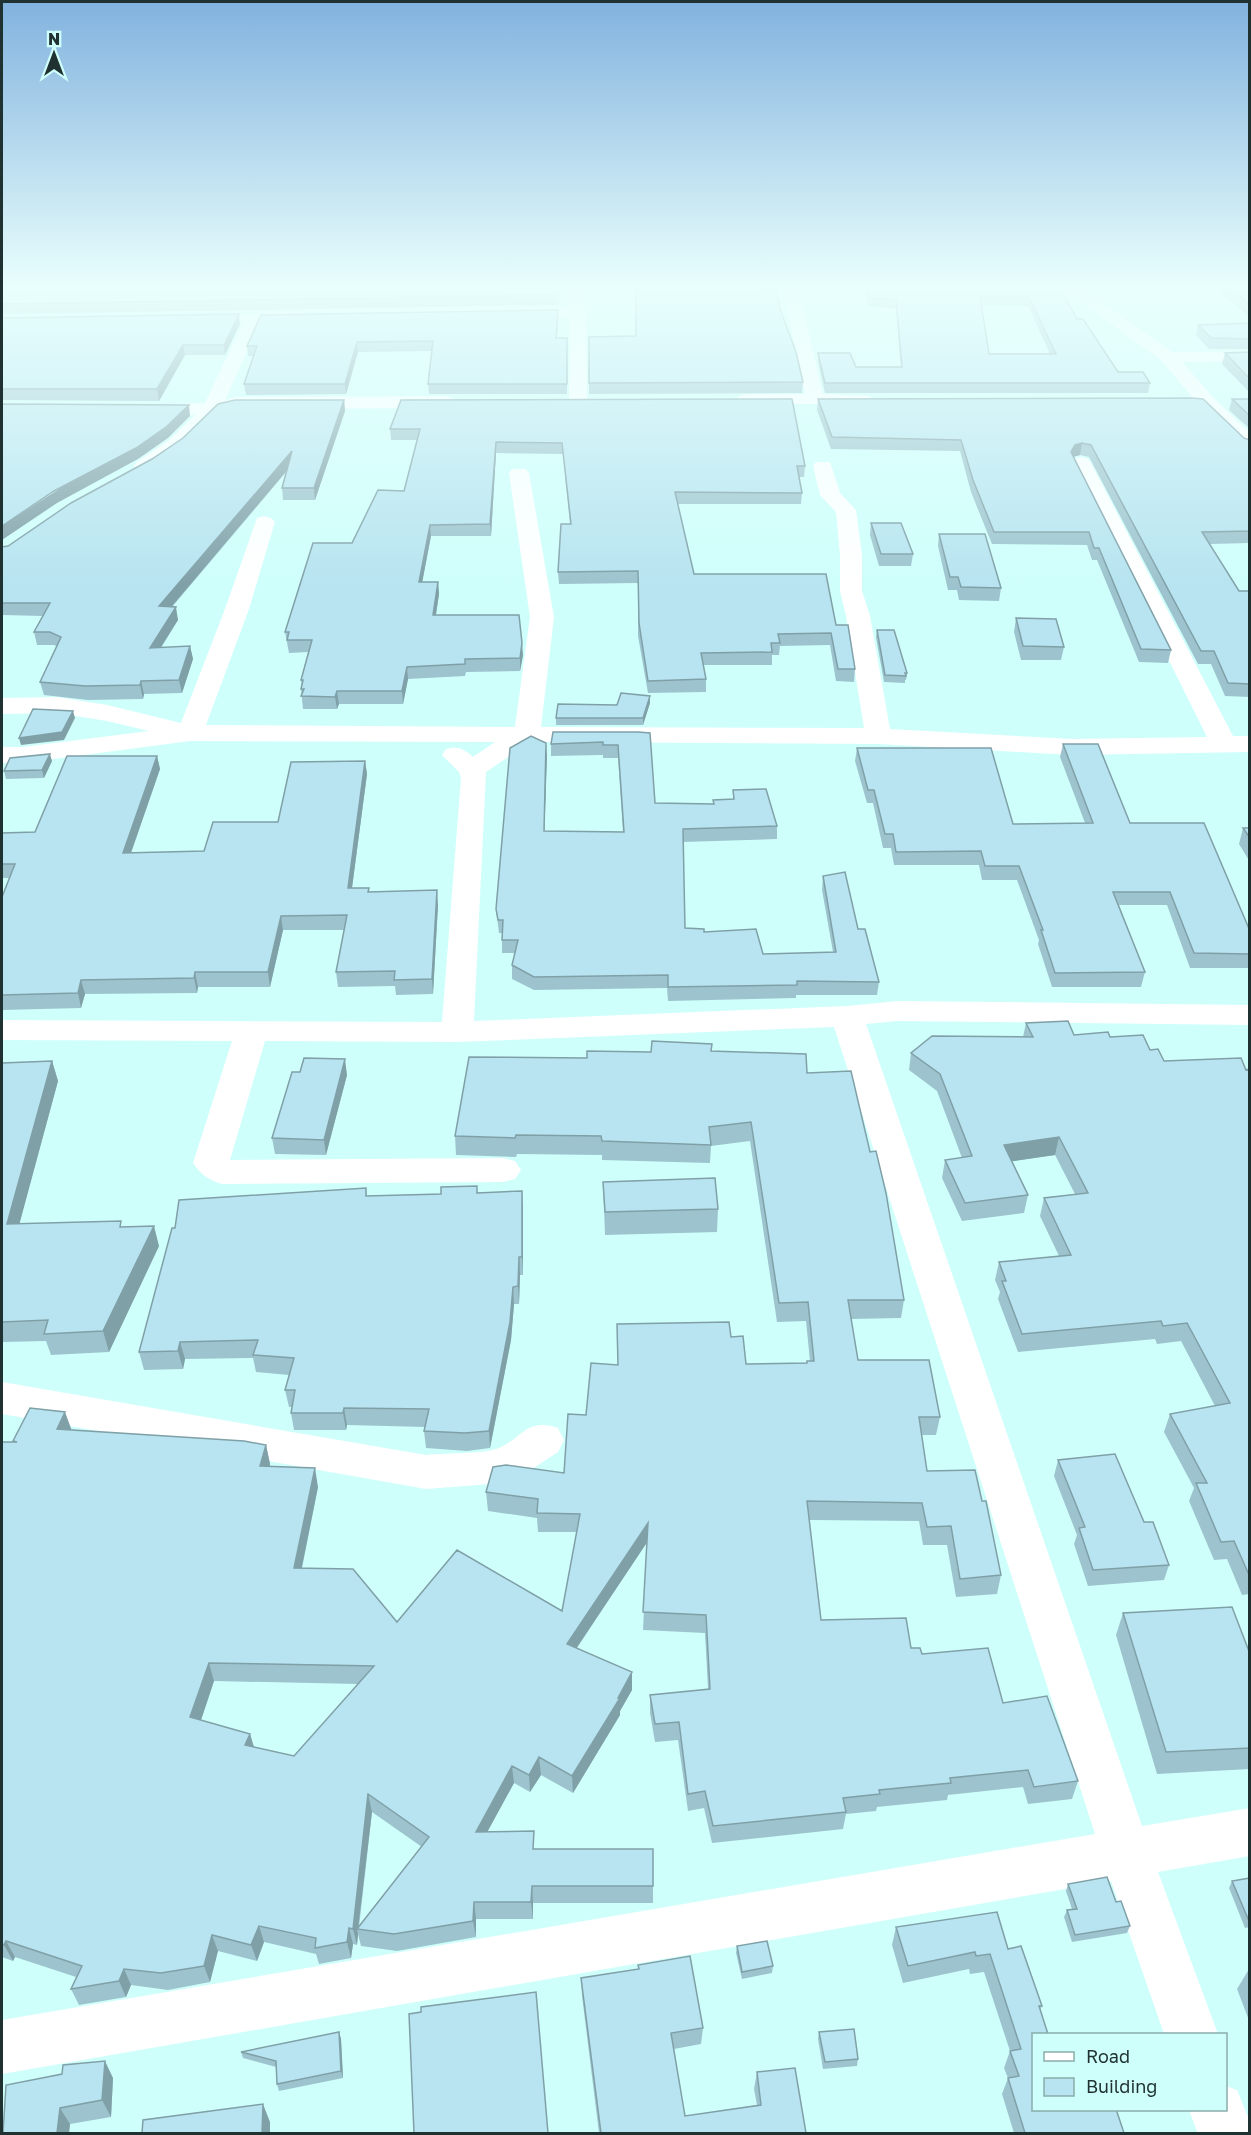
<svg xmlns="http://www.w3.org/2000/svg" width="1251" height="2135" viewBox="0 0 1251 2135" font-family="'Golos Text',sans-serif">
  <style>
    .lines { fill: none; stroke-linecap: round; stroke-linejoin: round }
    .minor { fill: #fff; fill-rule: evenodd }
    .wall { fill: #9dc4ce; fill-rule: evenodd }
    .shaded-wall { fill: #80a0a8 }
    .building { fill: #b7e4f0; stroke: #80a0a8; stroke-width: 1.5; fill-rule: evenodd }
  </style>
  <rect width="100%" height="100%" fill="#cffffb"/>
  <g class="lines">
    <path class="minor" d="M564 286H580L586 312 587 401 585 405H571L569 401 570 317 513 319 505 314 513 309 569 307Z
      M782 286H798L823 394 870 396 872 400 870 404H739L737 400 739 396 746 394H805Z
      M1059 286H1078L1172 352 1250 351V361L1182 362 1213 397 1250 433V450L1243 448 1199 405 1162 361Z
      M306 312 314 317 312 321 260 323 225 400 236 397 446 396 453 398 455 402 453 406 446 408 236 409C230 410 222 411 218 414 197 428 165 477 137 470L134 466 137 462 169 440 195 415H144L137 413 135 409 137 405 205 403 243 323 195 324 187 319 189 315Z
      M1081 457 1088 459 1091 463 1233 736H1250V752L1072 755 878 744 530 742 486 772 474 1021 847 1006 898 1001 1250 1005V1025L898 1021 866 1024 1142 1826 1250 1808V1856L1158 1872 1218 2034H1164L1111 1881 2 2074V2020L1095 1834 834 1027 457 1042 265 1041 230 1160 503 1158 515 1161 521 1170 515 1179 503 1182 222 1184C209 1180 201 1175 193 1163L232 1041 2 1040V1020L442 1022 461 778 459 772 442 755 446 749C458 746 464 749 473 757L495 742 190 741 23 763H2V747H23L149 731 107 721 57 713 2 714V698L57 697 107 705 181 723 225 609 257 518 264 516 271 518 275 522 249 609 206 725 515 727 530 617 509 473 512 469H526L529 473 554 617 541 727 864 728 846 616 840 591V555L836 512 820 495 813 466 816 462H830L840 493 856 510 862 555V591L870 616 890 729 1072 739 1207 737 1071 463 1074 459Z
      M2 1382 426 1455C442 1453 483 1454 496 1449 522 1440 525 1417 558 1428L564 1440 558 1452 518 1478 503 1483 426 1489 2 1414Z
      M1226 2086 1237 2090 1250 2122V2134H1198L1189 2110H1226Z"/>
  </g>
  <path class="wall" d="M2 286H561L559 305 2 314Z
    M865 286H1055L1077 319 1118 372 1150 383 1148 393H825L818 362V353L856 367H901L896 309 868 306ZM981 305 1028 306 1050 354H989Z
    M1217 286H1250V318L1216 288Z
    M761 288 780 309 803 382 802 393 589 394V337L636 336Z
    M2 318 240 324 225 355H185L159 401 2 400Z
    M558 319 557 338H567V394H429L428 384 432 351 358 352 346 394 246 395 244 384 254 356H248L247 346Z
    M1250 323V349H1209L1196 335 1198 325Z
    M1250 352V393L1222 364 1225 353Z
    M818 399 1244 438 1250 440V543L1210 544 1239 591H1250V697L1225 696 1211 664H1198L1089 457 1080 455 1073 457 1171 650 1168 663 1139 662 1097 560H1092L1087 545 992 544 971 492 960 451 831 449 817 410Z
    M1232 399H1250V429L1229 410Z
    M344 400 345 411 315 500H283L282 488 287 471 172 607 178 620 161 648 190 646 193 659 182 693 144 694 143 699 88 700 44 695 40 682 57 646 53 645H37L34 632 43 616 2 615V547L8 546Z
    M401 400 805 466 804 477H799L802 493 801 504H678L694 574 836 625 855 669 854 682 836 681 830 645 780 646 779 655H772V665H703L706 679V692L648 693 638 636V583L559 584 558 572 570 524 563 454 496 453 491 536H431L422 582H438L439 594 436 615 523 655 520 671 466 672 465 676 408 679 403 704H339L337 709H303L301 689 302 685 301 680 308 652 289 653 285 632 352 543 404 491 417 440H391L390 429Z
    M871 523 913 554 911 566H879L870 535Z
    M939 534 1001 588 999 601 959 600 957 590H948L938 546Z
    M1016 618 1064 647 1061 660H1021L1014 632Z
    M877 630 907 673 906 680H905V683L884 682 876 637Z
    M650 696V703L643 725H556V718L617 705Z
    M638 732 655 803 713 804V800L733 799V790L777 826V839L683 842 685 928 704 932 763 954 833 952 822 890 823 876 858 929 879 982 877 995H796V998L668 1001 667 988 534 990 512 979V965L515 953H502V933H499L496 909 547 756 544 831 623 832 618 758H603V755L551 756V744Z
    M1063 744 1130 823 1250 931V968H1190L1167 905H1119L1145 972 1141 987H1052L1038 944 1039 940 1017 880H982L979 865H894L891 848H883L873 803H867L855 761 857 748 1013 824 1085 823 1060 757Z
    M157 756 160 769 131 853 204 851 278 822 365 761 367 774 352 888 438 905 433 994 396 995 395 986 338 987 336 972 344 930H283L270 987H198L197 993 85 994 81 1008 2 1010V897L9 878H2V833L35 832Z
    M52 761 44 778 6 779 4 771Z
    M1243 828H1250V862L1239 844Z
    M1026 1023 1074 1035 1110 1037 1150 1050 1164 1061 1250 1069V1594L1242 1595 1227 1559 1214 1560 1189 1501 1194 1488 1164 1432 1170 1414 1215 1406 1181 1341 1157 1344 1155 1339 1018 1352 998 1299 1000 1292 995 1280 999 1262 1059 1256 1040 1216 1044 1198 1075 1194 1055 1155 1012 1161 1028 1195 1024 1213 962 1221 942 1178 945 1160 962 1158 937 1091 909 1070 911 1053 1023 1037Z
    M711 1051 807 1073 904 1300 901 1318 851 1319 858 1360 940 1417 936 1435H921L927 1471 982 1501 1001 1575 997 1594 956 1597 947 1545H923L919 1521 809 1520 821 1620 911 1648 1003 1703 1078 1781 1072 1799 1028 1804 1023 1787 948 1795 947 1800 877 1807 876 1811 846 1814 843 1829 712 1843 704 1808 688 1811 678 1740 655 1742 650 1713V1695L708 1689 705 1633 643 1630 647 1542 577 1648 632 1690 620 1711V1715L573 1793 541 1775 530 1792 514 1783 487 1832 535 1849 653 1886V1903H533V1919H476V1937L397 1951 361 1946 358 1934 357 1945 353 1944 351 1958 319 1964 316 1954 264 1942 257 1961 218 1951 210 1982 168 1990 131 1985 126 1997 79 2005 71 1989 76 1977 15 1957 13 1961 2 1957V1442H13V1441L71 1430 266 1445 270 1464V1466L318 1487 302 1568 397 1622 562 1611 577 1532H538L537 1518 488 1511 486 1492 564 1473 586 1415 618 1365 731 1337 746 1364 806 1363 810 1361 806 1321 777 1322 750 1141 711 1146 710 1163 602 1160V1155L517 1154 516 1157 456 1155 455 1136 587 1058 651 1052ZM214 1681 358 1684 294 1756 254 1747 250 1734 201 1720ZM372 1812 422 1847 359 1927Z
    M52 1061 58 1081 19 1224 123 1227 159 1246 109 1352 51 1355 46 1341 2 1342V1063Z
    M300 1072 347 1075 326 1155 275 1154 272 1138Z
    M603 1182 718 1209 717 1232 605 1235Z
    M366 1188 367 1196 522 1191 523 1275H520L519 1304H514L511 1340 490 1448 467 1451 426 1448 424 1431 425 1427 347 1425 346 1430H294L291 1413 292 1407H289L285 1390 289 1375 256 1372 253 1358 185 1359 183 1369 144 1370 139 1352Z
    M1058 1460 1144 1522 1169 1565 1164 1580 1088 1586 1074 1544 1077 1535 1054 1476Z
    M1123 1613 1250 1654V1769L1157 1774 1116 1635Z
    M1250 1878V1927L1245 1928 1229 1888 1232 1881Z
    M1068 1884 1116 1902 1130 1926 1127 1933 1072 1942 1064 1917 1067 1910 1072 1909 1066 1891Z
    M896 1927 1008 1949 1042 2006 1040 2010 1034 2109 1124 2133H1014L1002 2094 1008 2078 1004 2068 1010 2051 984 1972 970 1974 969 1969 903 1983 892 1945Z
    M737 1946 773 1966 772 1973 742 1979 736 1953Z
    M638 1965 703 2028 701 2044 674 2049 685 2116 757 2105 754 2089 757 2072 806 2133H599L582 1996 581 1978 638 1969Z
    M1249 1969H1250V2023L1237 1989Z
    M339 2032 341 2039 343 2078 279 2091 277 2084 276 2067 243 2058 241 2052Z
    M819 2032 858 2059 857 2066 823 2069 818 2039Z
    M113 2078 111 2117 70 2124 69 2133H3Z"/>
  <path class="shaded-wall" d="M239 314 240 324 225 355 224 345Z
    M357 342 358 352 346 394 345 384Z
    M183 345 185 355 159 401 157 389Z
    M344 400 345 411 315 500 314 488Z
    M189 405 190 416 168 438 138 459 57 503 2 540V526Z
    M496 442V453L491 536 490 524Z
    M1082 443 1080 455 1073 457 1071 452 1075 445Z
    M292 451 294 462 161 619 159 606Z
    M430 525 431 536 420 594 419 582Z
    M438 582 439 594 434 627 433 615Z
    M176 607 178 620 152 661 150 648Z
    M522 643 523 655 520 671V658Z
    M190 646 193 659 182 693 179 680Z
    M407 667 408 679 403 704 402 691Z
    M141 681 144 694 143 699 140 685Z
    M337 691 339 704 337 709 335 697Z
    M650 696V703L643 725V718Z
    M73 711 75 718 64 740 21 745 19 738Z
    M546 743 547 756 544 844V831Z
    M50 754 52 761 44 778 42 770Z
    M157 756 160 769 126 867 123 853Z
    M365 761 367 774 350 903 348 888Z
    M437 890 438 905 433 994 432 979Z
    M281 916 283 930 270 987 268 972Z
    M195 972 198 987 197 993 194 978Z
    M81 980 85 994 81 1008 78 993Z
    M345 1059 347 1075 326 1155 324 1140Z
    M52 1061 58 1081 14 1244 7 1224Z
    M1059 1137 1055 1155 1001 1163 1004 1145Z
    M522 1191 523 1208V1275L522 1257Z
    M154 1226 159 1246 109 1352 103 1331Z
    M519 1257 520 1275 519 1304 518 1286Z
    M513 1287 514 1304 511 1340 490 1448 489 1431Z
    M180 1342 185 1359 183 1369 178 1351Z
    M344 1408 347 1425 346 1430 343 1413Z
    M65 1412 72 1431 57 1429Z
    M266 1445 270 1464 264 1485 260 1466Z
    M315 1468 318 1487 298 1586 294 1568Z
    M648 1523V1541L567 1662V1644Z
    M209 1663 214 1681 196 1735 190 1717Z
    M632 1672V1690L620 1711V1715L573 1793 572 1776Z
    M250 1734 255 1751 245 1745Z
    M539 1757 541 1775 530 1792 529 1775Z
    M512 1766 514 1783 478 1849 476 1832Z
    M368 1794 372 1812 358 1929H357L358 1934 357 1945 353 1929Z
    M532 1886 533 1903V1919L531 1902Z
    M474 1902 476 1919V1937L473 1921Z
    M259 1926 264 1942 257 1961 251 1945Z
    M349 1928 353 1944 351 1958 347 1942Z
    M212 1935 218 1951 210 1982 204 1966Z
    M6 1941 15 1957 13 1961 4 1945Z
    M124 1969 131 1985 126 1997 119 1981Z
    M339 2032 341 2039 343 2078 341 2071Z
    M105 2061 113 2078 111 2117 102 2100Z
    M263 2104 270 2122V2133H262Z
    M60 2108 70 2124 69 2133H57Z"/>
  <path class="building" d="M2 286H560L559 295 2 304Z
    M636 286H760L761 288H776L780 309 796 352 803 382 589 383V337L636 336Z
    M867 286H1055L1066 298 1077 319H1083L1118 372H1143L1150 383H825L818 353H850L856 367H902L896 300 869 298ZM980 296 1029 297 1056 354H989Z
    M1228 286H1250V305Z
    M558 310 556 338H567V384H428L433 341 357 342 345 384H244L257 346H247L261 315Z
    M239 314 224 345H183L157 389H2V318Z
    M1250 323V339L1211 338 1198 325Z
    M1250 352V379L1225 353Z
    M1191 398 1203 399 1244 438 1250 440V531L1202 532 1239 591H1250V684L1228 683 1214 651H1201L1091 445 1082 443 1075 445 1071 452 1171 650 1141 649 1099 548H1094L1089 532H994L973 480 961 440 832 437 818 399Z
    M792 399 805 466H797L802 493 675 492 694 574H826L836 625H848L855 669H838L831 633 778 634 780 643H771L772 652 701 653 706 679 648 681 639 623 638 571 558 572 561 524H571L562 443 496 442 490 524 430 525 419 582H438L433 615H519L522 643 520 658 465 659V664L407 667 402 691H337L335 697 301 696 304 689H301L303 680H301L312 640H287L289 632H285L313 543H352L378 490 404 491 420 429H390L401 400Z
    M1232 399H1250V416Z
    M235 400H344L314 488H282L292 451 159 606 176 607 150 648 190 646 179 680 141 681 140 685 85 686 40 682 61 637 50 632H34L50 603H2V547L8 546 71 503 152 459 183 438 218 404Z
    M2 404 189 405 166 427 136 448 54 491 2 526Z
    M871 523H901L913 554H881Z
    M939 534H985L1001 588 961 587 958 577H950Z
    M1016 618 1056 619 1064 647 1023 646Z
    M877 630H894L907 673H905L906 676 885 675Z
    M621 693 650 696 643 718H556L558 704 617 705Z
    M33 709 73 711 62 732 19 738Z
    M553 732H638L650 733 655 803 714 804 713 800 734 799 733 790 766 789 777 826 683 829 685 928 704 929V932L756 929 763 954 836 952 823 876 845 872 858 929H865L879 982 797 981V985L668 987V975L534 977 512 965 518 940H502L503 920H498L496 909 510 748 531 736 546 743 544 831 624 832 618 745H603V742L551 744Z
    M1063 744H1098L1130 823H1204L1250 931V954L1194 953 1170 892H1113L1145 972 1055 973 1041 930H1043L1019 866H985L981 851 896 852 893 834H885L874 790H868L857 748H991L1013 824 1093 823Z
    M50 754 42 770 4 771 10 758Z
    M67 756H157L123 853 204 851 213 822H278L291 762 365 761 348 888H369L368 892 437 890 432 979 394 980 395 971 336 972 347 915 281 916 268 972H195L194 978 81 980 78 993 2 995V897L15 864H2V833L35 832Z
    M1243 828H1250V838Z
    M1068 1021 1074 1035 1108 1032 1110 1037 1143 1035 1150 1050 1158 1049 1164 1061 1241 1058 1246 1070 1250 1069V1225H1249L1250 1227V1577L1234 1541 1221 1542 1196 1483H1207L1170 1414 1230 1403 1187 1323 1163 1326 1161 1321 1022 1334 1002 1281H1006L999 1262 1071 1255 1044 1198 1088 1193 1059 1137 1004 1145 1028 1195 965 1203 945 1160 972 1156 940 1074 911 1053 932 1036 1033 1037 1026 1023Z
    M652 1041 712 1044 711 1051 806 1054 807 1073 851 1071 870 1152 876 1151 886 1193 904 1300H848L858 1360H929L940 1417H919L927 1471 975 1470 982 1501H986L1001 1575 960 1579 951 1526 927 1527 922 1503 807 1501 821 1620 906 1618 911 1648H920L922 1654 988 1648 1003 1703 1047 1696 1078 1781 1034 1787 1028 1770 950 1778 951 1783 879 1790 880 1794 843 1798 846 1812 713 1826 705 1791 688 1794 679 1722 655 1724 650 1695 710 1689 706 1615 643 1612 648 1523 567 1644 632 1672 618 1698H620L572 1776 539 1757 529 1775 512 1766 476 1832 534 1831 533 1849H653V1886H532L531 1902H474L473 1921 394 1934 357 1929 429 1837 368 1794 353 1929 349 1928 347 1942 315 1948 316 1938 259 1926 251 1945 212 1935 204 1966 161 1973 124 1969 119 1981 71 1989 82 1966 6 1941 4 1945 2 1944V1442H17L13 1441 30 1408 65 1412 57 1429 244 1441 266 1445 260 1466 315 1468 294 1568 353 1569 397 1622 457 1550 562 1611 580 1514 537 1513 538 1499 486 1492 493 1467 506 1465 564 1473 568 1414 586 1415 591 1363 618 1365 617 1324 729 1322 731 1337 743 1336 746 1364 807 1363V1361H814L808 1302 779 1303 751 1122 709 1127 711 1145 602 1141 601 1136 516 1135 515 1138 455 1136 469 1057 587 1058V1051L651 1052ZM209 1663 374 1666 294 1756 245 1745 250 1734 190 1717Z
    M304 1058 345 1059 324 1140 272 1138 292 1072H300Z
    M52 1061 7 1224 121 1221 120 1227 154 1226 103 1331 44 1334 48 1320 2 1322V1063Z
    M715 1178 718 1209 605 1212 603 1182Z
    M477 1186V1193L522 1191V1257H519L518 1286 513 1287 510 1322 489 1431 465 1433 424 1431 429 1409 344 1408 343 1413H291L295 1390H285L294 1358 253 1355 258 1340 180 1342 178 1351 139 1352 172 1228H175L179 1200 366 1188V1196L441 1194V1187Z
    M1115 1454 1144 1522H1153L1169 1565 1093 1570 1079 1528 1085 1527 1058 1460Z
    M1232 1607 1250 1654V1748L1166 1752 1123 1613Z
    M1107 1877 1116 1902 1121 1901 1130 1926 1075 1935 1067 1910 1077 1909 1068 1884Z
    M1250 1878V1921H1249L1232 1881Z
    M997 1912 1008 1949 1021 1946 1042 2006H1039L1048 2034H1034V2109H1116L1124 2133H1025L1008 2078 1019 2076 1010 2051 1021 2049 990 1954 976 1956 975 1952 908 1966 896 1927Z
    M767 1941 773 1966 742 1972 737 1946Z
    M690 1956 703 2028 671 2033 685 2116 761 2105 757 2072 795 2068 806 2133H601L581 1978 639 1969 638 1965Z
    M536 1992 548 2133H414L409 2014 421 2012V2007Z
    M854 2029 858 2059 825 2062 819 2032Z
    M339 2032 341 2071 277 2084 276 2061 241 2052Z
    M105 2061 102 2100 60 2108 57 2133H3L6 2085 62 2074 63 2065Z
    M263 2104 262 2133H142L143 2120Z"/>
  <linearGradient id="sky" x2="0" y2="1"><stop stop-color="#81b2de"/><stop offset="0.49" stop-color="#e9fffd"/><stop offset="1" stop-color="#e9fffd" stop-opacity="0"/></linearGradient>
  <rect width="1251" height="585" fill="url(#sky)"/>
  <rect width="1251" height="2135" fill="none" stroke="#1f3130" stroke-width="6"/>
  <rect x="1032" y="2033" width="195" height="78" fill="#cffffb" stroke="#89adaa" stroke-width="1.5"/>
  <rect x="1044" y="2052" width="30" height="9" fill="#ffffff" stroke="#89adaa" stroke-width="1.5"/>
  <text x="1086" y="2063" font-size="18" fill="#1f3130">Road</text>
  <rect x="1044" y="2078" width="30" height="18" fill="#b7e4f0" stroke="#89adaa" stroke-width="1.5"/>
  <text x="1086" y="2093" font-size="18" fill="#1f3130">Building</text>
  <g transform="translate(54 54)" stroke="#cffffb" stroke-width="4.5" paint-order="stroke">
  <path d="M0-4.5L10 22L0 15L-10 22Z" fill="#1f3130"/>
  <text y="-9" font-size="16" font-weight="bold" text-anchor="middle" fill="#1f3130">N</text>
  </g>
</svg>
